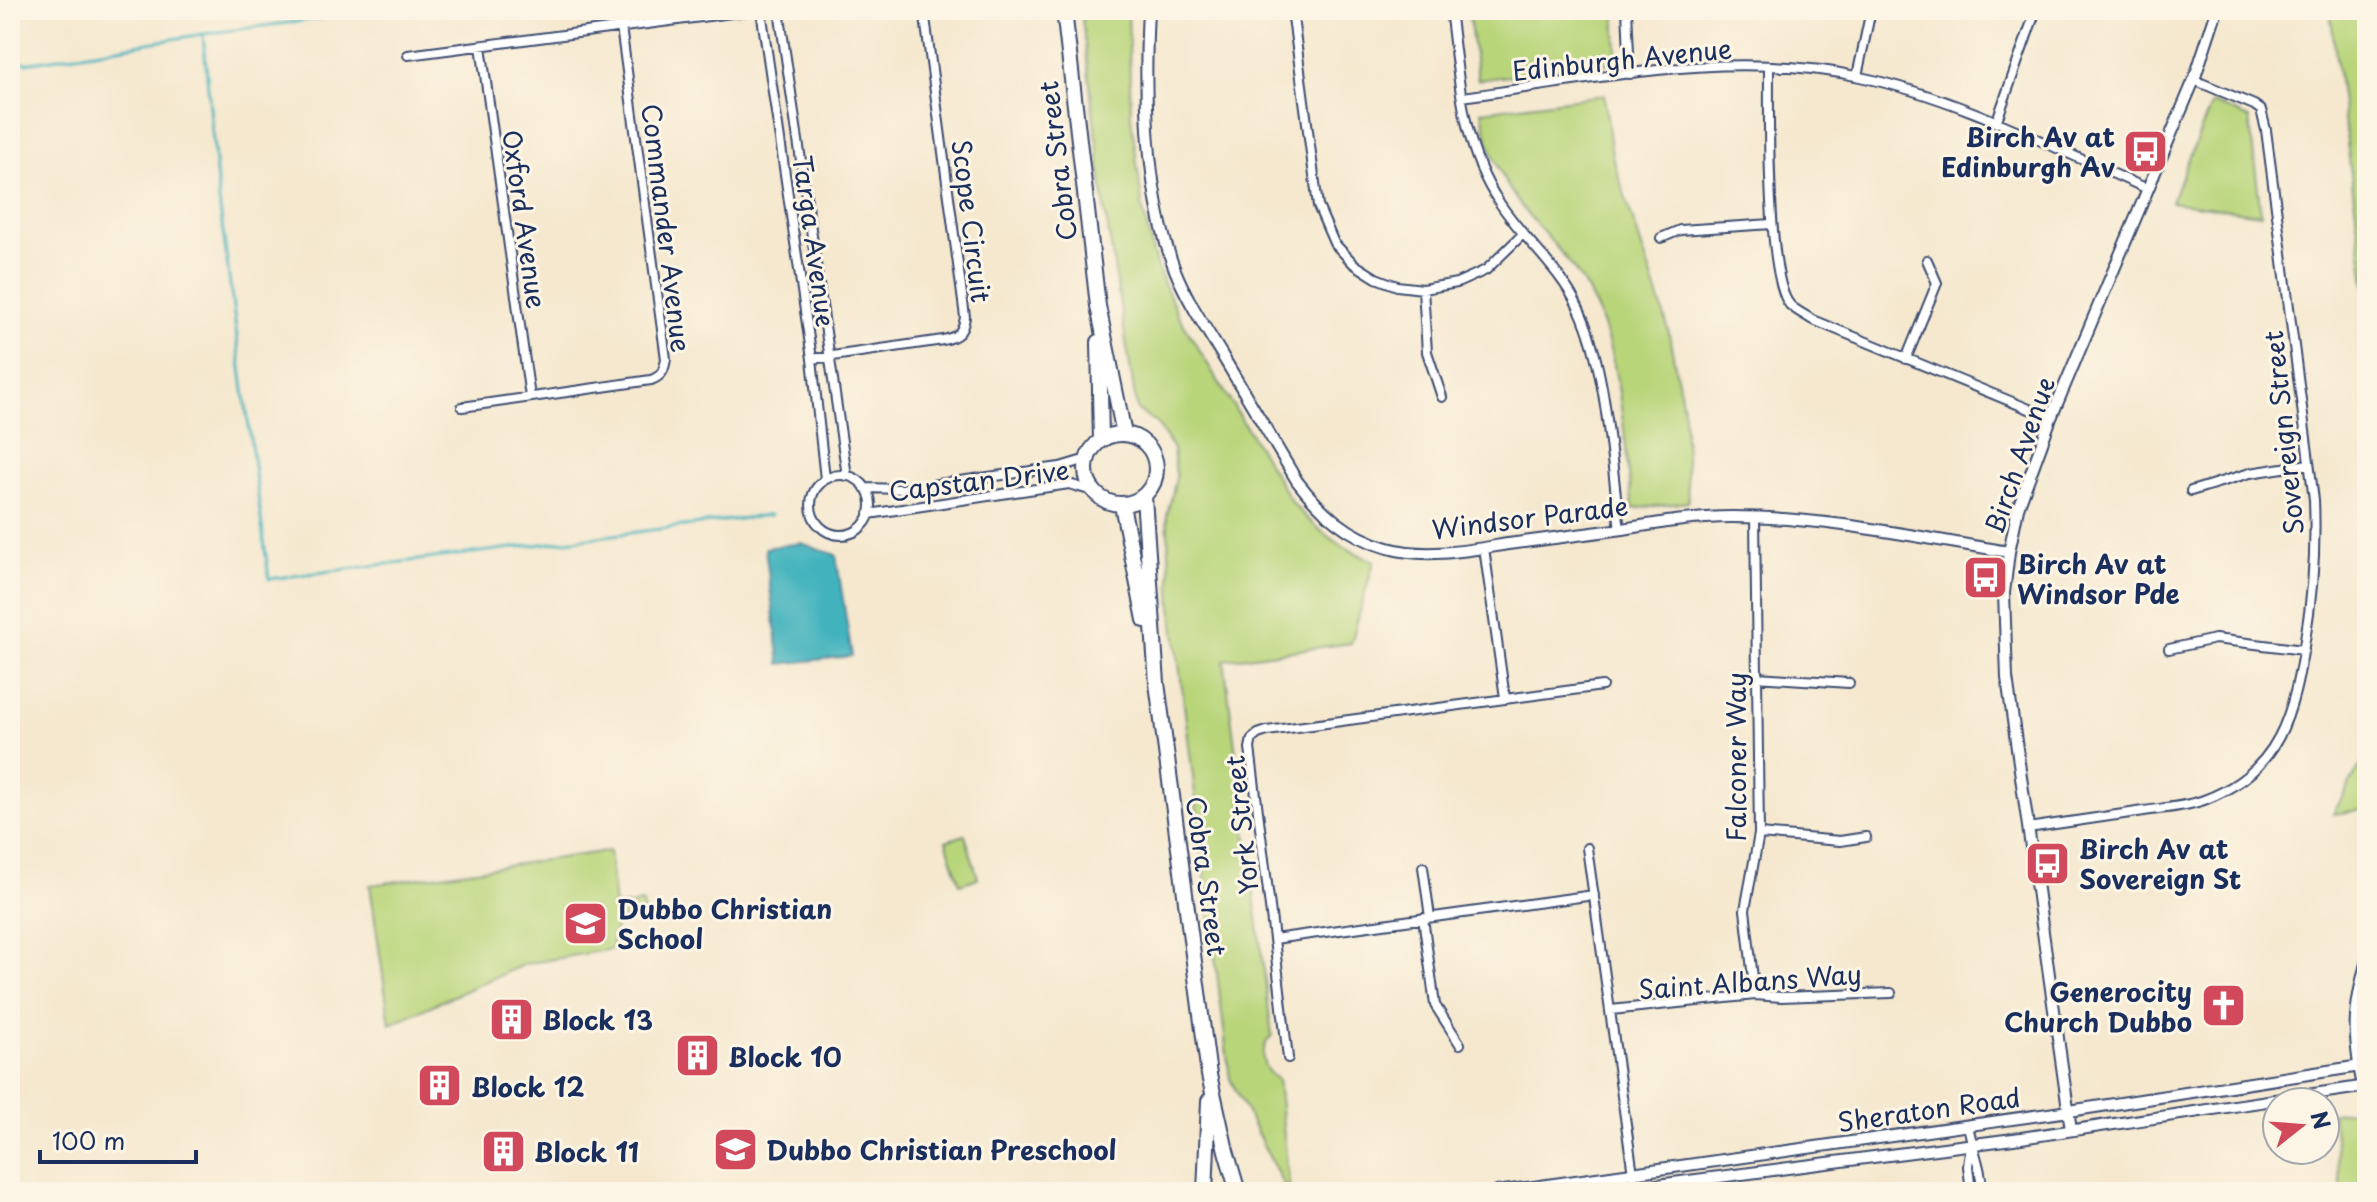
<svg xmlns="http://www.w3.org/2000/svg" width="2377" height="1202" viewBox="0 0 2377 1202" font-family="'Playpen Sans',sans-serif">
  <style>
    .green { fill: #b9d57a; stroke: #6a826c; stroke-width: 2 }
    .water { fill: #43b3bd; stroke: #2f718e; stroke-width: 2 }
    .lines { fill: none; stroke-linecap: round; stroke-linejoin: round }
    .stream { stroke: #43b3bd; stroke-width: 3 }
    .minor-casing { stroke: #3c4b6f; stroke-width: 12 }
    .tertiary-casing { stroke: #3c4b6f; stroke-width: 14 }
    .trunk-casing { stroke: #3c4b6f; stroke-width: 18 }
    .minor { stroke: #fff; stroke-width: 8 }
    .tertiary { stroke: #fff; stroke-width: 10 }
    .trunk { stroke: #fff; stroke-width: 14 }
    .labels { text-anchor: middle; dominant-baseline: central; stroke-width: 6; stroke-linejoin: round; paint-order: stroke }
    .street-label { font-size: 26px; fill: #1b2f5e; stroke: #fcf5e5 }
    .poi-label { font-size: 26px; font-weight: bold; fill: #1b2f5e; stroke: #fcf5e5; text-anchor: start }
  </style>
  <rect width="100%" height="100%" fill="#fcf5e5"/>
  <filter id="ink" filterUnits="userSpaceOnUse"><feTurbulence type="fractalNoise" baseFrequency=".0125" numOctaves="2"/><feDisplacementMap in="SourceGraphic" scale="16" xChannelSelector="R" yChannelSelector="G"/><feConvolveMatrix kernelMatrix="1 2 1 2 8 2 1 2 1" color-interpolation-filters="sRGB"/></filter>
  <filter id="wash" filterUnits="userSpaceOnUse"><feTurbulence type="fractalNoise" baseFrequency=".006" numOctaves="4" result="noise"/><feDisplacementMap in="SourceGraphic" scale="32" xChannelSelector="R" yChannelSelector="G"/><feGaussianBlur stdDeviation="1.8" result="paint"/><feColorMatrix in="noise" values="0 0 0 0 0 0 0 0 0 0 0 0 0 0 0 0 0 1.4 0 .05"/><feComposite in="paint" operator="in"/></filter>
  <g filter="url(#wash)">
    <rect width="100%" height="100%" fill="#f5e8cf"/>
    <path class="green" d="M1081 10H1128L1131 116 1143 211 1156 265 1178 315 1291 501C1314 529 1340 548 1374 561L1351 643 1224 660 1272 1035C1258 1050 1260 1069 1278 1080L1290 1192H1287L1230 1079 1172 607 1167 515 1176 478 1173 449 1156 422 1137 410 1105 210Z
      M1468 10H1615L1617 54 1610 63 1478 80Z
      M2330 10H2367V299Z
      M1604 95 1612 156 1667 324 1684 413 1688 502 1633 509C1624 442 1622 360 1592 299 1575 264 1549 240 1525 211 1501 182 1488 148 1482 111Z
      M2212 103 2249 118 2261 214 2171 202Z
      M2367 748V809L2333 814 2365 757Z
      M965 835 978 878 960 884 946 841Z
      M609 851 615 907 643 903 644 916 617 920C617 930 611 934 612 949L525 964 390 1024 370 885Z
      M2367 1108V1192H2342L2332 1113Z"/>
    <path class="water" d="M801 543 836 555 852 656 780 664 765 548Z"/>
    <g class="lines">
      <path class="stream" d="M203 34 218 194 269 579 770 515
        M10 59 27 63 203 34 384 10"/>
    </g>
  </g>
  <g filter="url(#ink)">
    <g class="lines">
      <defs>
        <path id="minor" d="M761 10 812 359 825 479
          M779 10 847 476
          M1292 10 1318 206 1334 243 1354 264 1376 278 1397 286 1423 289 1457 283 1486 270 1523 234
          M1450 10C1459 75 1461 146 1499 202 1523 239 1560 268 1579 309 1607 368 1611 463 1620 529
          M1627 10 1630 74
          M481 46 530 397
          M408 55 755 10
          M1769 66C1769 109 1766 278 1790 305 1795 310 1805 315 1811 319L2051 418
          M1857 76 1871 10
          M1462 97C1592 80 1729 48 1860 77 1960 98 2055 149 2148 189
          M1996 123 2036 10
          M1661 238 1680 230 1772 224
          M1423 289 1427 352 1442 397
          M812 359 943 340C957 337 963 333 965 317L924 10
          M1906 359 1937 283 1927 260
          M462 407 651 380C662 376 664 371 666 359L621 27
          M811 505a30 30 0 1 1 60 0a30 30 0 1 1-60 0Z
          M865 488 902 489 1060 467 1087 459
          M2191 491 2250 473 2309 464
          M869 514 1069 484 1093 491
          M1484 548 1505 698
          M2169 649 2215 639 2304 650
          M1756 677 1849 683
          M2028 828C2067 822 2105 817 2144 811 2163 808 2185 807 2204 800 2281 771 2293 714 2305 640 2313 593 2316 548 2314 500L2266 130 2261 110 2254 105 2194 80
          M1759 834 1840 841 1866 837
          M1587 848 1635 1188
          M1423 867 1430 917
          M1594 895 1274 939 1250 748 1252 739 1258 734 1267 731 1602 686
          M1423 918 1435 1005 1460 1044
          M1274 939 1288 1058
          M1755 995 1745 910 1759 834 1755 517
          M1611 1010 1755 995 1781 997 1891 993
          M2362 1087C2351 1031 2352 1011 2367 956
          M1968 1125C1972 1148 1982 1168 1982 1192
          M1971 1145 1968 1166 1971 1192"/>
        <path id="tertiary" d="M1148 10C1144 90 1145 194 1175 270 1187 300 1205 327 1222 355 1247 397 1272 439 1297 481 1321 512 1348 537 1388 548 1426 559 1470 550 1508 544 1547 539 1585 534 1623 529 1659 523 1695 517 1732 517 1825 517 1917 537 2009 552
          M2071 1130 2007 678 2004 593 2009 552 2018 508 2051 418 2194 80 2217 10
          M1497 1192 2069 1111 2367 1065
          M1603 1192 2021 1138 2367 1086"/>
        <path id="trunk" d="M1064 10 1098 306 1124 434
          M1099 342 1101 440
          M1086 469a35 35 0 1 1 70 0a35 35 0 1 1-70 0Z
          M1144 497 1157 683 1209 1075 1226 1151 1238 1192
          M1122 505 1145 620
          M1205 1192 1209 1101"/>
      </defs>
      <use href="#minor" class="minor-casing"/>
      <use href="#tertiary" class="tertiary-casing"/>
      <use href="#trunk" class="trunk-casing"/>
      <use href="#minor" class="minor"/>
      <use href="#tertiary" class="tertiary"/>
      <use href="#trunk" class="trunk"/>
    </g>
  </g>
  <defs>
    <symbol id="bus-square" viewBox="-11 -11 22 22"><rect x="-9" y="-9" width="18" height="18" rx="4" fill="#d1495b" stroke="#fcf5e5"/><path d="M-5-6H5V4H4V6H2V4H-2V6H-4V4H-5ZM-3.5-4V0h7V-4ZM-3.5 1.2v1.5H-2V1.2ZM2 1.2v1.5H3.5V1.2Z" fill="#fff"/></symbol>
    <symbol id="school-square" viewBox="-11 -11 22 22"><rect x="-9" y="-9" width="18" height="18" rx="4" fill="#d1495b" stroke="#fcf5e5"/><path d="M0-5L7-2L0 1L-7-2ZM-4 1L0 2.5L4 1V4Q0 6-4 4Z" fill="#fff"/></symbol>
    <symbol id="church-square" viewBox="-11 -11 22 22"><rect x="-9" y="-9" width="18" height="18" rx="4" fill="#d1495b" stroke="#fcf5e5"/><path d="M-1.2-6h2.4v3.5h3.3v2.4h-3.3V6h-2.4V-.1h-3.3v-2.4h3.3Z" fill="#fff"/></symbol>
    <symbol id="building-square" viewBox="-11 -11 22 22"><rect x="-9" y="-9" width="18" height="18" rx="4" fill="#d1495b" stroke="#fcf5e5"/><path d="M-4-6H4V6H1V3H-1V6H-4ZM-2.5-4.3h1.7v1.8h-1.7ZM.8-4.3h1.7v1.8H.8ZM-2.5-1h1.7V.8h-1.7ZM.8-1h1.7V.8H.8Z" fill="#fff"/></symbol>
  </defs>
  <g fill-rule="evenodd">
    <use href="#bus-square" x="2120" y="126" width="51" height="51"/>
    <use href="#bus-square" x="1960" y="552" width="51" height="51"/>
    <use href="#bus-square" x="2022" y="838" width="51" height="51"/>
    <use href="#school-square" x="560" y="898" width="51" height="51"/>
    <use href="#church-square" x="2198" y="980" width="51" height="51"/>
    <use href="#building-square" x="486" y="994" width="51" height="51"/>
    <use href="#building-square" x="672" y="1030" width="51" height="51"/>
    <use href="#building-square" x="414" y="1060" width="51" height="51"/>
    <use href="#school-square" x="710" y="1124" width="51" height="51"/>
    <use href="#building-square" x="478" y="1126" width="51" height="51"/>
  </g>
  <g class="labels">
    <g class="street-label">
      <text transform="translate(1622 59) rotate(-6)">Edinburgh Avenue</text>
      <text transform="translate(1057 161) rotate(-97)">Cobra Street</text>
      <text transform="translate(525 219) rotate(82)">Oxford Avenue</text>
      <text transform="translate(972 221) rotate(83)">Scope Circuit</text>
      <text transform="translate(667 228) rotate(83)">Commander Avenue</text>
      <text transform="translate(815 241) rotate(82)">Targa Avenue</text>
      <text transform="translate(2283 433) rotate(-96)">Sovereign Street</text>
      <text transform="translate(2019 455) rotate(-71)">Birch Avenue</text>
      <text transform="translate(979 480) rotate(-7)">Capstan Drive</text>
      <text transform="translate(1530 517) rotate(-7)">Windsor Parade</text>
      <text transform="translate(1735 757) rotate(-90)">Falconer Way</text>
      <text transform="translate(1241 825) rotate(-96)">York Street</text>
      <text transform="translate(1207 876) rotate(82)">Cobra Street</text>
      <text transform="translate(1750 981) rotate(-4)">Saint Albans Way</text>
      <text transform="translate(1929 1109) rotate(-8)">Sheraton Road</text>
    </g>
    <g class="poi-label">
      <text x="2115" y="136" text-anchor="end">Birch Av at<tspan x="2115" dy="30">Edinburgh Av</tspan></text>
      <text x="2017" y="563">Birch Av at<tspan x="2017" dy="30">Windsor Pde</tspan></text>
      <text x="2079" y="848">Birch Av at<tspan x="2079" dy="30">Sovereign St</tspan></text>
      <text x="617" y="908">Dubbo Christian<tspan x="617" dy="30">School</tspan></text>
      <text x="2192" y="991" text-anchor="end">Generocity<tspan x="2192" dy="30">Church Dubbo</tspan></text>
      <text x="542" y="1019">Block 13</text>
      <text x="728" y="1056">Block 10</text>
      <text x="471" y="1086">Block 12</text>
      <text x="766" y="1149">Dubbo Christian Preschool</text>
      <text x="534" y="1151">Block 11</text>
    </g>
  </g>
  <rect width="2377" height="1202" fill="none" stroke="#fcf5e5" stroke-width="40"/>
  <g transform="translate(2301 1126) rotate(73)"><circle r="38" fill="#fcf5e5" stroke="#a2a6af" stroke-width="2"/>
  <path d="M0-6L14 30L0 20L-14 30Z" fill="#d1495b"/>
  <text y="-12" font-size="22" font-weight="bold" text-anchor="middle" fill="#1b2f5e">N</text>
  </g>
  <path d="M40 1150v12h156v-12" fill="none" stroke="#1b2f5e" stroke-width="4"/>
  <text x="52" y="1150" font-size="24" fill="#1b2f5e" stroke="#fcf5e5" stroke-width="6" paint-order="stroke">100 m</text>
</svg>
